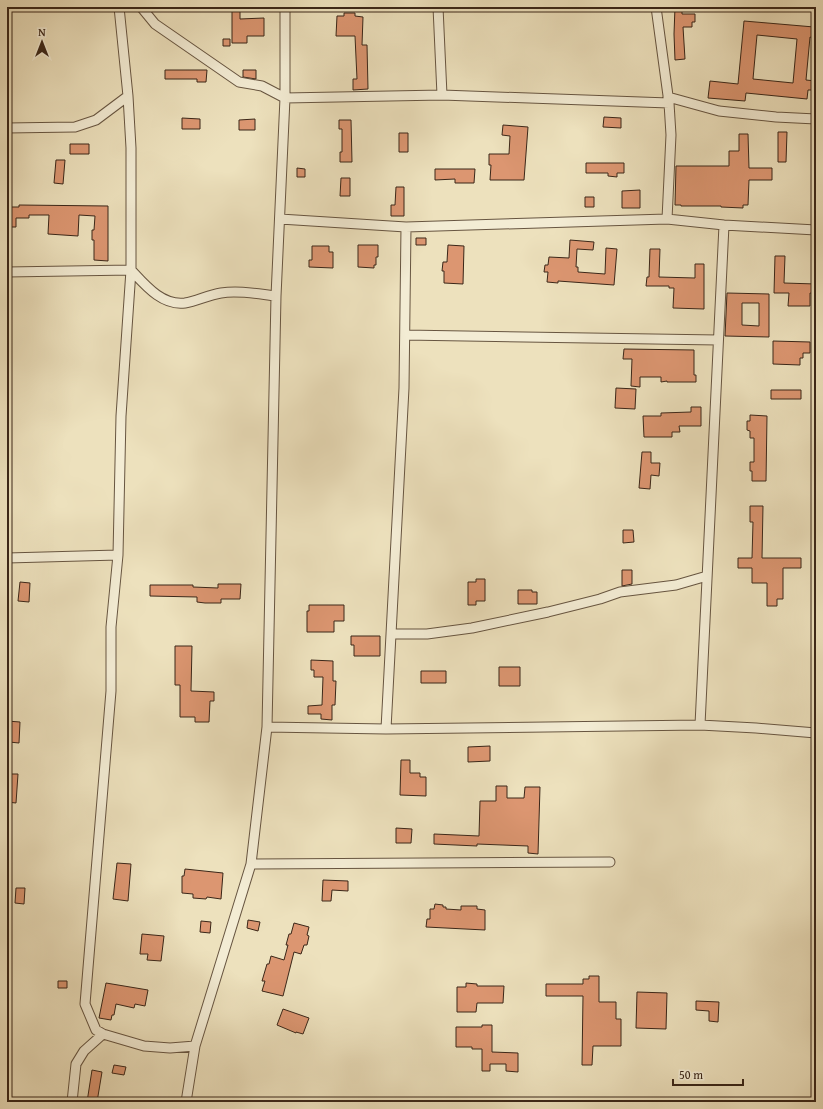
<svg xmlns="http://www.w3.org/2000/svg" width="823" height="1109" viewBox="0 0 823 1109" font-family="'Gentium Book Plus',serif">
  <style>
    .building { fill: #dc9671; stroke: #3a2618; fill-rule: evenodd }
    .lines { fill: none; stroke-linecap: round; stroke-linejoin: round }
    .street-casing { stroke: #675541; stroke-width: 11 }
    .street { stroke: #f3ecd4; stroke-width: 9 }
  </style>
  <rect width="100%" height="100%" fill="#ede1bd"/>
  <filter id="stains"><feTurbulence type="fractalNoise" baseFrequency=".005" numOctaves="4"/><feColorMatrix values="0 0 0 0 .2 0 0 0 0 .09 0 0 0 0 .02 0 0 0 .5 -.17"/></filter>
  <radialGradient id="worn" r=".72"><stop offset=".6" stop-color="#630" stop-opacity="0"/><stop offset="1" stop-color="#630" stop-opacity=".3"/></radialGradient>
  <path class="building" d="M232 7H240V19L264 18V36H247V43H232Z
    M675 7H682V14H695V22H692V27H683L685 59 675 60 674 34Z
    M344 13H355V16L363 17 362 45H367L368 89 353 90V79H357L355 36H336L337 16H344Z
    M744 21 814 27 813 38 810 37 806 80 816 81V90H808L807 99 746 93 745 101 708 98 710 81 738 84ZM757 35 797 39 793 83 753 79Z
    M223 39H230V46H223Z
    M165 70H207L206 82H197V79H165Z
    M243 70H256V79L243 77Z
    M604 117 621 118V128L603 127Z
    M182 118 200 119V129H182Z
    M255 119V130H239V120Z
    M339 120H351L352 162H340V152H342V129H339Z
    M503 125 528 127 524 180H490L491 165H489V154H509L510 136 502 135Z
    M778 132H787L786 162H778Z
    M399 133H408V152H399Z
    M739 134H748L749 168H772V180H749L748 205H743V208L721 207V206H681V205H675L676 166H729V151H739Z
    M70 144H89V154H70Z
    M56 160H65L63 184 54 183Z
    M586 163H624V173H617V177L608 176V173H586Z
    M297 168 305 169V177H297Z
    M435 169H475L474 183H455V179L435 180Z
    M341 178H350V196H340Z
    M396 187H404V216H391V205H395Z
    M640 190V208H622V191Z
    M585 197H594V207H585Z
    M19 205 108 206V261L94 260V240H92V230H94L95 216 79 215 78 236 48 234 49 215H29V218H16V227H7V207H19Z
    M416 238H426V245H416Z
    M570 240 594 242 593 250 577 249 576 267H578V272L605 274 606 248 617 249 614 285 558 281V283L547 282 548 272H544L545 265H548L549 257 569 258Z
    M358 245H378V257H376V265H374V268L358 267Z
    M448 245 464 246 463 284 444 283V271H442L443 262H447Z
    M312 246H329V252H333V268L309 267V260H312Z
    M650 249H660L659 277 695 278V264H704V309L673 308 674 288H669V286H646L647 277H649Z
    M775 256H785L784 283 816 284V294L810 293V306H788L789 293H774Z
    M727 293 769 294V337L725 336ZM742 303H759V326L742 325Z
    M773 341 810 342V353H803V358H800V365L773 364Z
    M624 349 694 350V375H696V382H667V381L661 382V377H640V387L631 386 632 359H623Z
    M616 388 636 389 635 409 615 408Z
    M771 390H801V399H771Z
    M691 407H701V426H679L680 432H672V437H644L643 416H661V413L691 412Z
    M750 415 767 416 766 481H752V471H750V462H754V438H750V431L747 430V421H750Z
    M642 452H651V463H660L659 476 651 475 650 489 639 488Z
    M750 506H763L762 558H801V568H783V599H777V606H767V583H752V568H738V558H752L753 522H750Z
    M623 530H633L634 542 623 543Z
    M622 570H632V584L622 586Z
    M476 579H485V601H476V605H468V582H476Z
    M20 582 30 583 29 602 18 601Z
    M218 584H241L240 599H221V603H205L197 602V597L150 596V585H193V587L218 588Z
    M518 590H532V592H537V604H518Z
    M309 605H344V621H334V632H307V611H309Z
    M351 636H380V656H354V645H351Z
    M175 646H192L191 691 214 692V701H210L209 722H195V717H180V685H175Z
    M311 660 333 661V681H336L335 705H332V720L321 719V714H308V706L322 705 323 677H314V670H311Z
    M499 667H520V686H499Z
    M421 671H446V683H421Z
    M7 721 20 722 19 743 9 742 10 732 7 731Z
    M490 746V761L468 762V747Z
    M401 760H410V773H420V777H426V796L400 795Z
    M7 774H18L16 803 7 802Z
    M496 786H507V798H524L525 787H540L538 854 528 853V846L477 844V846L434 844V834L479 836 480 801H496Z
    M396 828 412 829 411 843H396Z
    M117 863 131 864 128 901 113 899Z
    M185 869 223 873 221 899 207 897 206 899 193 898V894L182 893V876H184Z
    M323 880 348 881V891L332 890 331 901H322Z
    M16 888H25L24 904 15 903Z
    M435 904 443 905V907H446V909L461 910V906H477V909L485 910V930L426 927 427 919H430V909H434Z
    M248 920 260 922 258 931 247 928Z
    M201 921 211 922 210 933 200 932Z
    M294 923 309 927 307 935 309 936 307 945H304L301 954 294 952 283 996 262 991 265 981H262L267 964H269L271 956 284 960 288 945H286L289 934H291Z
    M142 934 164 936 161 961 147 960 148 954H140Z
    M589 976H599V1002H616V1019H621V1046H593L592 1065H582L583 996H546V984H583V979H589Z
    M58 981H67V988H58Z
    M106 983 148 990 145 1006 135 1004 134 1008 116 1004 114 1015H112L111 1020 99 1018Z
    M466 983 477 984V986H504L503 1003H477L476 1012H457V987H466Z
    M637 992 667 993 666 1029 636 1028Z
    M696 1001 719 1002 718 1022 709 1021V1011L696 1010Z
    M283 1009 309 1018 303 1034 296 1032V1033L277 1025Z
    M482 1025H492V1052L518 1053V1072L506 1071V1064H490V1071H482V1049H472V1047H456V1027H482Z
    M114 1065 126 1067 124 1075 112 1073Z
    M92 1070 102 1072 97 1102H87Z"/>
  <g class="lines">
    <defs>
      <path id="street" d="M119 7 128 96 131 148V270L121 416 118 555 111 627V691L85 1004 96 1030 103 1034 144 1046 170 1048 195 1046
        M141 7 155 24 239 82 262 86 285 98 442 95 669 103
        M438 7 442 95
        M656 7 669 103 671 135 667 219
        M668 97 719 111 776 117 816 119
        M7 128 75 127 96 120 128 96
        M280 219 406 227 667 219 724 225 816 230
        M7 272 131 270C145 285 162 306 185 303 197 301 208 295 221 293 239 290 258 294 276 296
        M405 335 718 340
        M7 558 118 555
        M391 634H427L472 628 548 612 600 599 620 592 676 585 707 576
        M700 725 756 728 816 733
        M267 727 386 729 700 725 724 225
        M386 729 404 388 406 227
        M251 864 610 862
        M72 1102 76 1064 84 1051 103 1034
        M186 1102 195 1046 251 864 267 727 276 296 285 98V7"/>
    </defs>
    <use href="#street" class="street-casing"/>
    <use href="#street" class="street"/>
  </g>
  <rect width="823" height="1109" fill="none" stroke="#ede1bd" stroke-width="24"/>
  <rect x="8" y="8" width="807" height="1093" fill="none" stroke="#3a2618" stroke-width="2"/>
  <rect x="12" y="12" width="799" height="1085" fill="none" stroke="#3a2618"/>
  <g transform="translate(42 42)" stroke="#f3ecd4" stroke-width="3" paint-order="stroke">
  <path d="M0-3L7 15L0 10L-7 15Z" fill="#3a2618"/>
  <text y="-6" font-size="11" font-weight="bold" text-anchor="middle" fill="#3a2618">N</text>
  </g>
  <path d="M673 1079v6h70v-6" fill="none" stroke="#3a2618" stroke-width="2"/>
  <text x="679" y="1079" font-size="12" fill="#3a2618" stroke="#f3ecd4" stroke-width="3" paint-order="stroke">50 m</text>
  <rect width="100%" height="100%" filter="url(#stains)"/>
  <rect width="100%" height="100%" fill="url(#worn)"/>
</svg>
